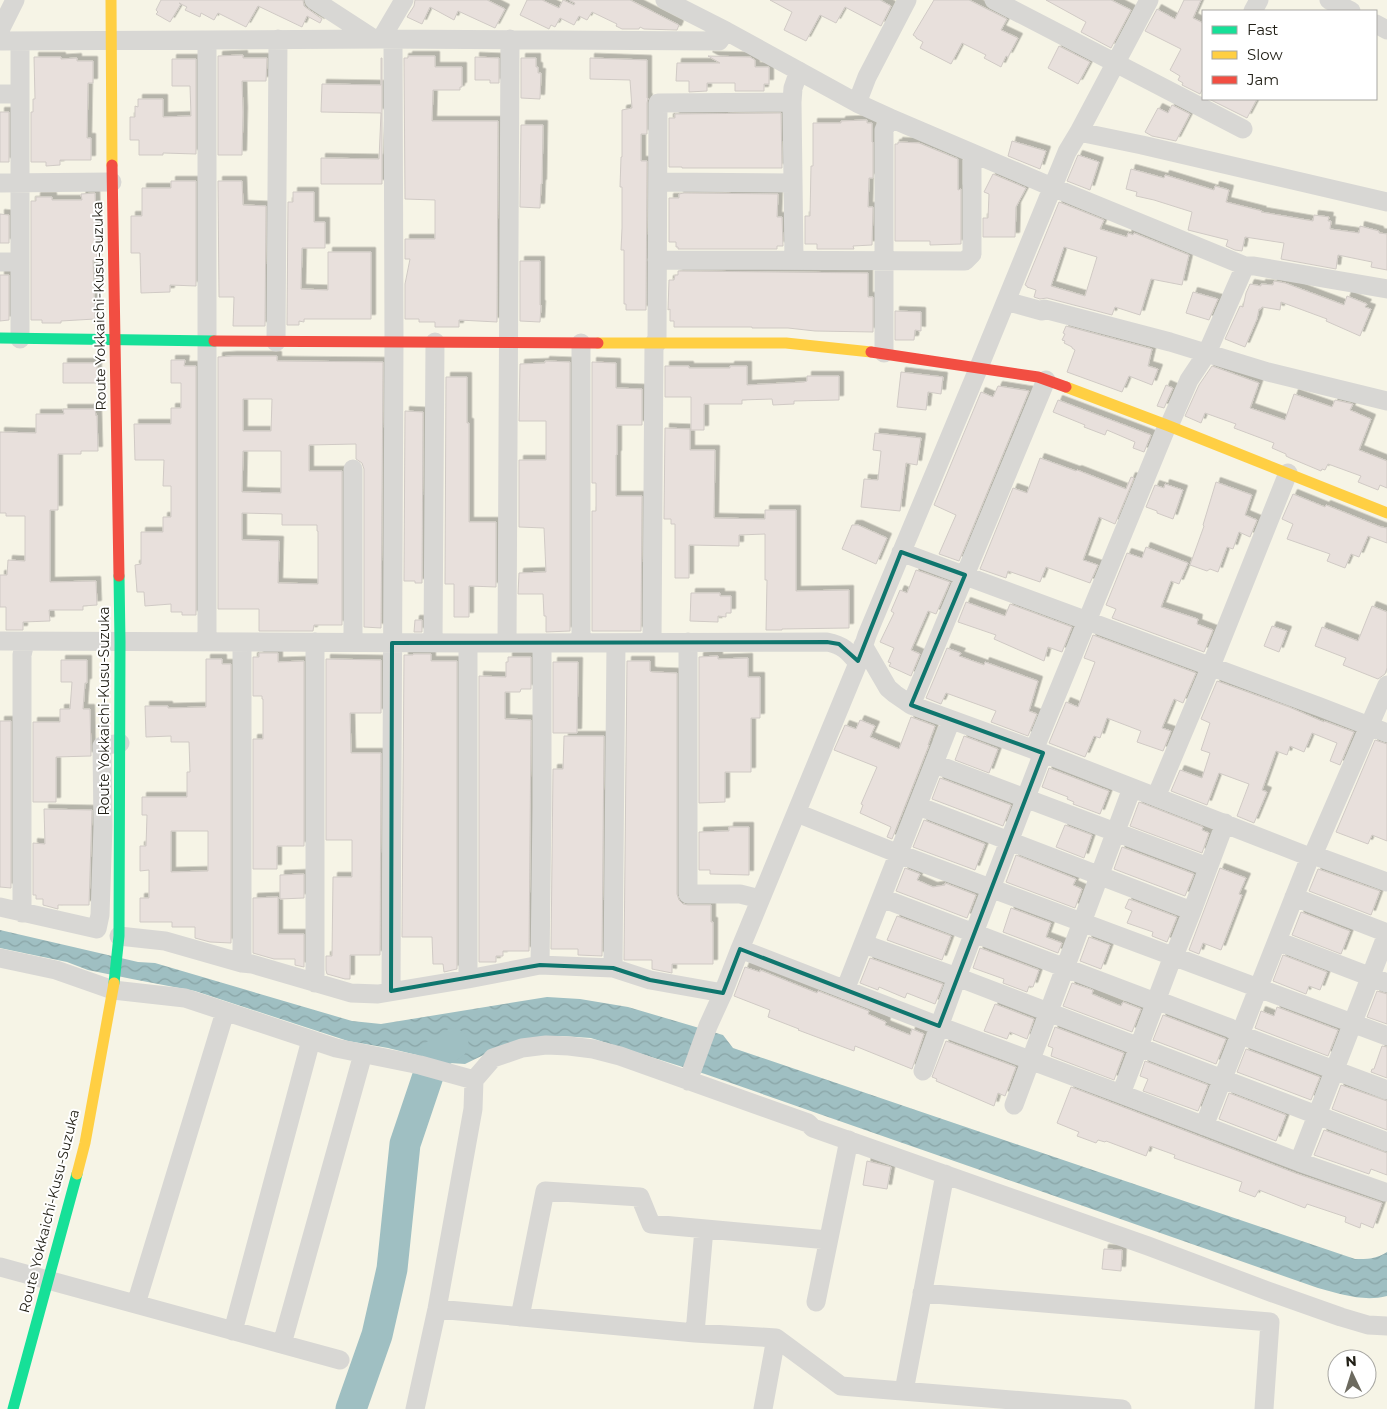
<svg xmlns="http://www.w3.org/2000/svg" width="1387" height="1409" viewBox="0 0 1387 1409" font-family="Montserrat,sans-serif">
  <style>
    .water { fill: url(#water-waves) }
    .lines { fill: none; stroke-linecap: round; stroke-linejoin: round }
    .river { stroke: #9fbfc2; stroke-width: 31 }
    .building { fill: #e8e0dc; stroke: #d0cac5; fill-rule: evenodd; filter: url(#shadow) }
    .street { stroke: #d8d7d4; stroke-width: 19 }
    .fast { stroke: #16e098; stroke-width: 11 }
    .slow { stroke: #ffcf43; stroke-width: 11 }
    .jam { stroke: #f24e42; stroke-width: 11 }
    .marked { fill: none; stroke: #0f766e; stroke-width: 4; stroke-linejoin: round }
    .labels { text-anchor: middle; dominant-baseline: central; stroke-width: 4; stroke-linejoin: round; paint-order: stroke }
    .street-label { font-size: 14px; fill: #222017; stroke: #fff }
  </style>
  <defs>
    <pattern id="water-waves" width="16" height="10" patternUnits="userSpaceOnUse" patternTransform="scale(1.25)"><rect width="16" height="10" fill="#9fbfc2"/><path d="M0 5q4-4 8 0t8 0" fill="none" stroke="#89a4a6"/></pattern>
    <filter id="shadow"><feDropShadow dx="4.5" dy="-4.5" stdDeviation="0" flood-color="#0004"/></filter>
  </defs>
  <rect width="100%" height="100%" fill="#f6f4e6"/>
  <path class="water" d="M0 930 138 962 155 963 352 1021 381 1024 547 997 580 999 628 1007 723 1035 733 1048 1355 1259C1367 1259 1377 1259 1387 1252V1296C1363 1302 1341 1294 1318 1288L705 1074 591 1038 562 1036 532 1038 500 1047 465 1064 450 1063 388 1048 348 1041 195 991 132 979 88 970 67 962 0 948Z"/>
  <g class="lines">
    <path class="river" d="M351 1409 377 1335 392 1269 405 1144 435 1055 453 1044"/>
  </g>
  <path class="building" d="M161 0H303L304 6 308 9 322 19 320 23 307 16 302 27 258 6 246 27 218 13 214 20 201 13 200 17 185 10 187 7 179 3 181 4 170 22 156 14 158 12 156 10Z
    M415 0H487L505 9 495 28 458 11 454 20 430 7 422 24 407 17 414 6Z
    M527 0H542L559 8 563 0 574 5 575 3 569 0H630L679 25 677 30 644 29 640 27 639 29H622L616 26 617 24 592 12 587 20 579 16 574 25 560 18 555 27 551 25 549 29 520 15Z
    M770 0H880L891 6 881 26 845 7 836 23 820 15 806 41 784 30 792 12Z
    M934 0H969L1007 19 1001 30 1018 38 1008 57 1006 56 1001 67 984 58 986 55 962 43 951 64 920 48 923 42 916 38V37L913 35Z
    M1046 0H1111L1131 10 1111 48 1081 32 1086 22Z
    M1184 0H1201L1193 18 1203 23V88L1200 94 1182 85 1183 83 1178 80 1180 76 1170 70 1181 49 1145 31 1157 9 1175 19Z
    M1059 46 1090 62 1078 84 1048 68Z
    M243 55V58H267L266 81H242L243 112 242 155H218V56Z
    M408 56H435V67H462V87H460V90H433L432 121H498L497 322 459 320V327H435V322H419V319H405V284L410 259H405V239H435V200L405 199 404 58H408Z
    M708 56 750 57 755 60V67H769V84H764V91H735V83H707V91L689 92V81H676L677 63H720Z
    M34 57H61V59L77 58V61H93V83H88L87 138H91V160H60V165L46 166V162H31V112H33V99H35Z
    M475 57 499 58V83H490V80H475Z
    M381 58H382V184H321V158L379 159 381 113 321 112 322 84 381 85Z
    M521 58H536V67H538V73H541L540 99 521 98Z
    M590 58 647 60V98H648L647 103V134H641V161H647L646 310H626V304H624V250H621L622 228V187H620L621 157H622V110L632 108 630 80 590 79Z
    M172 59H196V154L163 153V155H139V140H130V117H135V106L138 107V99H163V117L191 116 190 86H172Z
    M1209 99H1257L1247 118Z
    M1172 105 1190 114 1176 141 1152 136 1145 132 1158 108 1168 113Z
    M0 112H9V162H0Z
    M781 113 782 168H682V167H669V118H675V114Z
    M867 120V123H872V142H873V178H869L868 207H873L872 245 853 246 854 249H817V244H805V216H810L811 166H813V123H841V121Z
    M521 125H543L542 184H541L540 208 520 207Z
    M1012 141 1046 151 1040 169 1008 156Z
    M898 142 919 143 958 159V190L961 189V244L930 245V241H895V144H898Z
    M1078 155 1099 162 1090 190 1067 181Z
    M1131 169 1164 178 1165 175 1214 190 1215 186 1229 190 1226 202 1262 211 1261 212 1313 221 1314 215 1329 217 1328 221H1331L1330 229 1359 233 1360 226 1379 231V233L1387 234V270L1371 267 1372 262 1338 255 1336 269 1281 259 1284 243 1245 237 1242 251 1235 250 1226 246 1228 240 1188 230 1192 212 1154 200 1136 196 1137 192 1126 189Z
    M993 174 1026 188 1016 207 1015 237H983V218H988L989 194 984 192Z
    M171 181H196V286L170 285V292L141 293 140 253H131V216H142V188H171Z
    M218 181H242L243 205 266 206 265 326H233L234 297H219Z
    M293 192H314V222H325V248H302L301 289 328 290V252H371V319H304V322L299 321V325H287L288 202H293Z
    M95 193 97 260H93L95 319 61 321V323H42V320H31V201H36V197H52V200H82L81 194Z
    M684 193 778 194 777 217H782L783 246H777V249H678V247H676V242H669V198H679V194Z
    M1059 202 1104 220 1100 229 1127 237 1128 233 1133 235 1134 233 1189 255 1182 285 1151 279 1140 315 1115 307 1112 315 1047 298 1040 299 1034 297 1036 290 1027 287V286L1025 285ZM1064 247 1097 257 1085 296 1051 286Z
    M0 214 9 215V243H0Z
    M520 261H540V305H541L540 322 520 321Z
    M678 271 868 273V297H873V332L815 331 788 328H752V327H674V321H670V309L668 310 669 280H674L675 275H678Z
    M0 275H9V320L0 321Z
    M1274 281 1285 283 1344 305 1347 296 1367 304 1365 307 1371 309 1360 336 1326 321 1327 319 1281 302 1280 310 1262 307 1261 309H1259L1257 319 1245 347 1225 339 1240 306 1243 307 1246 293 1250 284 1261 286V284L1273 285Z
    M1193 292 1218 299 1209 320 1186 313Z
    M895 311 921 312V331L915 330 914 340H895Z
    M1066 326 1152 349 1148 366 1158 369 1152 385 1129 376 1122 392 1067 372 1075 350 1072 348V347L1064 343 1065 341 1062 340 1065 334 1063 333Z
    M232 356H277V361L383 362 381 628 364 627V469L362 463 356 459V444L309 445V471H342V625H314L313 631H259V609H218V357ZM243 399H272L271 431H243ZM243 451H281V493L242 492ZM242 513 282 514V525H317V531H318V584L278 583 279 541 242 540Z
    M171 360H185L184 366H196V615H182V612H171V604L145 606 144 592H137L135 565 141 564V532H163V517H171V486H163L164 460H135L134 424H171V408H181V383H171Z
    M545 361 570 362V631L546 632V616H544L543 594H518L519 573 546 572 544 528 519 527V460H546V421H519L520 364 545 363Z
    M592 362 616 363V388L642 389V425H617V455H616V496H642L641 631H592V511H596V483H592Z
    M63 363H97V383H63Z
    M665 366H689V368H730V366H747V385L804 382 807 381V376H839V400L794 401V404L773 405 772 399 742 400V404H704V430H691V397H665Z
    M1212 366 1259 383 1250 408 1285 420 1294 394 1332 407 1335 400 1353 404 1350 410 1371 419 1359 450 1387 461V488L1380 485 1378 490 1358 482 1361 476 1328 464 1325 470 1322 469 1321 471 1290 458 1286 456V454L1272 448 1274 443 1234 428 1236 424 1205 413 1201 423 1185 416 1199 385Z
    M901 372 943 377 941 394 928 392 926 410 897 407Z
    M446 377H467V423H469V522H496V587L469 586V617H454V584H445Z
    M1166 385 1173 388 1164 408 1157 406Z
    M998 386 1029 391 959 561 939 554 956 515 934 505 981 392 993 397Z
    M1058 400 1151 435 1144 452 1133 448 1135 442 1107 430 1105 435 1084 427 1085 425 1053 412Z
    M63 409H95L96 416 97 415 98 451H81V454H58V510H50V582L96 581 97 605 83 606V610H49L50 621 23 622V630H6V607H0V575H7L8 560 25 561V516H6V513H0V432L36 433V414H64Z
    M405 411 423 412 422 583H415V581H404Z
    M665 428 690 429V450H715L714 518 765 519V510H796V591L849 590V628L782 629V630H766L767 580H765V534L739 535V546L689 545V578H675V524H671V519H664Z
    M875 433 921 438 917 465 906 463 900 511 861 507 864 479 878 480 881 451 873 450Z
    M1040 458 1076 471 1077 470 1126 489 1131 477 1134 478 1115 524 1099 517 1083 560 1098 565 1090 583 1046 567 1040 582 1008 571 1006 578 980 569 1013 488 1027 493Z
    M1216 482 1252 495 1245 515 1257 520 1250 537 1239 532 1233 549 1227 547 1218 572 1210 569 1207 571 1190 565 1204 526 1203 525Z
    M1165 484 1183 490 1173 519 1157 513V511L1146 507 1155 485 1164 488Z
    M1293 494 1325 507 1326 505 1381 527 1387 528V543L1368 536 1359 557 1351 554 1345 568 1327 561 1330 554 1287 539 1293 524 1282 519Z
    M852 525H858L887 538 876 564 842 549Z
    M1146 547 1188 563 1179 584 1171 581 1161 607 1198 619 1197 624 1213 630 1204 652 1112 618 1116 609 1106 605 1127 553 1142 558Z
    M916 570 950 582 936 614 928 611 911 650 920 654 911 676 889 666 891 663 888 662 894 648 880 642 894 613 891 611 900 590 907 593Z
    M691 593H720V596H731V613H726V617L718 616V622L690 621Z
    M966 602 1005 616 1010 604 1072 627 1062 652 1048 647 1044 661 994 639 996 635 958 622Z
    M1372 606 1387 612V668L1385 674 1378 679 1343 665 1346 658 1315 646 1322 627 1358 641Z
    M415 620H422V632H414Z
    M1272 626 1287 631 1279 652 1264 646Z
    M1093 635 1196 673 1183 703 1174 699 1162 728 1171 731 1163 751 1137 742 1141 731 1107 718 1100 738 1094 736 1085 757 1049 743 1066 702 1078 707 1095 662 1084 658Z
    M947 648 961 653 959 656 984 665 985 662 1038 681 1029 711 1037 714 1028 736 991 722 996 711 946 693 941 704 926 698Z
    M259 653H278V662L304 661V846H277V869H253V739H263V699H262V696H253V657H259Z
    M413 654H431V661H457V969L444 972 443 964H433L432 937H402L404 655H413Z
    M718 656V659L748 658V677H760V718H751V772H725V802L699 803V657Z
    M508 657H531V689H521L520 692H505V719L531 720 529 951H503V956H496V962H479V676L506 677V662H508Z
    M206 659H222V664H231V943L210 942 195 938V927H172V922H140V898H149V870L140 871V846H146L147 815H142V797H187V772H190L189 742H171V736L146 737 145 706H168V708L206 707ZM171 831H208V871L171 872Z
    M326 659 381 660V713H350L351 753H381L380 955H350V979H345L327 974 326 970V956H332L333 877H352V840H326Z
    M61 660H87V683H85L83 709H90L91 756 56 757V802H33V722H60V709H70L72 682H61Z
    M627 661H650V671L652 672 677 673V894L679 900 683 904 688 905H711V922H713V964H672V973L652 969V960H624Z
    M553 662H578L577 733H553Z
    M1217 681 1289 707 1324 722V721L1354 732 1340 765 1330 761 1337 743 1312 733 1304 752 1290 746 1287 755 1276 751 1262 790 1267 792 1254 823 1237 816 1249 784 1219 773 1207 805 1171 791 1180 770 1202 778 1210 753 1201 750 1210 723 1201 719Z
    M911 717 935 726 928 745H929L892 839 887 837 891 827 860 813 863 805 861 804 877 767 834 750 845 725 856 729 860 720 875 726 870 737 899 749Z
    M0 721H11V888L0 887Z
    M564 736H604L602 956 578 955V949H551L553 769H563Z
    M964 736 998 749 989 773 955 760Z
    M1375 740 1387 744V841L1372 835 1368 844 1336 832Z
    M1049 768 1109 791 1100 814 1073 804 1074 802 1067 799 1068 797 1042 787Z
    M940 778 1011 805 1003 826 932 799Z
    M1139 802 1203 827 1202 830 1209 833 1202 853 1130 826Z
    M44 809 92 810 89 905H58V909L43 905V899H36V895H33V843L45 844Z
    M924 820 985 844 975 870 913 847Z
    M1065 825 1092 835 1084 858 1056 847Z
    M729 827H749V875L710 874V870H699V832L729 831Z
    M1122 847 1194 874 1185 896 1114 869Z
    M1016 855 1076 879 1073 885 1082 889 1075 908 1006 882Z
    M905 868 920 874 917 880 933 887 945 885V883L976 895 967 918 896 891Z
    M1220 868 1246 878 1239 894 1242 895 1221 950 1203 943 1199 954 1189 950Z
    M1318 869 1380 891 1371 915 1309 891Z
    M304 874V898L280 899V875Z
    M278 897V934H304V967L295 965V959H274L253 953V898Z
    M1129 899 1177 917 1167 942 1152 936 1153 932 1127 923 1132 911 1125 908Z
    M1011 908 1051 923 1046 937 1062 943 1058 953 1003 932Z
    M1301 912 1350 931 1341 954 1292 935Z
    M897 916 951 936 942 960 887 940Z
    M1089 937 1110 945 1101 969 1080 961Z
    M980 948 1039 970 1033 987 1029 986 1027 992 1003 983 1004 979 973 968Z
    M1283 955 1327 972 1320 990 1309 986 1306 994 1273 981Z
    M870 958 943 984 935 1004 907 993 905 998 879 987 878 990 860 983Z
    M745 967 760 972V970L817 993 818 991 869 1011 868 1014 886 1022 885 1025 910 1035 912 1029 924 1034 912 1069 855 1046 854 1051 798 1030 799 1029 768 1017 770 1010 734 996Z
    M1072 983 1093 990 1092 994 1121 1006 1123 1002 1141 1009 1132 1032 1063 1006Z
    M1377 991 1387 994V1024L1367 1017Z
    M995 1004 1034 1019 1027 1039 1010 1032 1007 1039 984 1031Z
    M1277 1007 1338 1030 1328 1056 1255 1028 1261 1011 1274 1016Z
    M1163 1015 1226 1039 1216 1064 1153 1040Z
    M1055 1027 1124 1053 1114 1080 1051 1056 1053 1048 1048 1046Z
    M946 1041 1016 1067 1005 1096 998 1093 994 1106 936 1081 937 1079 932 1077Z
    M1382 1046 1387 1047V1078L1371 1072 1372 1069H1374Z
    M1246 1049 1320 1077 1311 1100 1237 1072Z
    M1145 1061 1208 1085 1198 1111 1143 1091 1148 1079 1140 1076Z
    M1341 1085 1387 1101V1130L1332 1109Z
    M1071 1087 1295 1173 1382 1203 1373 1228 1361 1223 1360 1228 1345 1222 1346 1217 1307 1204 1305 1208 1259 1190 1255 1197 1239 1191 1242 1182 1174 1158 1175 1155 1150 1146 1146 1156 1106 1141 1105 1142 1098 1140 1096 1143 1077 1136 1079 1132 1057 1123Z
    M1229 1093 1286 1115 1276 1141 1219 1119Z
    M1324 1130 1387 1153V1175L1371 1169 1369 1174 1314 1155Z
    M867 1161 891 1167 887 1189 863 1185Z
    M1104 1249 1122 1250 1121 1271 1102 1269Z"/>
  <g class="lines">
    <path class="street" d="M314 0 374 39
      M665 0 726 31 857 103 890 118 1052 187 1245 266H1254L1387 289
      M994 0 1243 129
      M1329 0 1351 11
      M1253 11 1259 0
      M1376 24 1387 30
      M0 30 15 0
      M381 39 404 0
      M0 41 381 39 719 41 726 31
      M0 94H20
      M857 103 867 77 907 0
      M1079 132 1142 145 1387 202
      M658 182 792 183
      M0 183 112 182
      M657 260 965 261 972 254V154
      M794 260 792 102 793 88 799 71
      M0 262H20
      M1006 301 1042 311 1044 309 1170 342 1268 372 1387 401
      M20 339V41
      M276 342 278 39
      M657 343 658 103 792 102
      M884 353V130L890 118
      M1169 426 1189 380 1203 359 1210 346 1245 266
      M901 552 1320 707 1387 733
      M0 641 468 643 827 642C843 645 848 651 858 663
      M207 642V40
      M353 642V469
      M581 642V343
      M652 642 654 343
      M688 642V894H740L760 899
      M433 643 435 342
      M507 643 510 39
      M863 645 888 688 895 694 911 705 1043 753 1310 857
      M911 705 1046 380
      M1034 750 1167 426
      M935 764 1208 867
      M1156 797 1211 666 1288 473
      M918 806 1192 911 1225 823
      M797 813 899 854 1387 1036
      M1313 855 1387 882
      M1294 897 1387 933
      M882 898 1155 1002
      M0 907 97 929 100 915 103 826 102 746 120 743
      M22 913V655L25 642
      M119 936 165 941 242 963 252 964 351 993 378 994 468 979 540 965 613 968 650 980 723 993
      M1277 941 1387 983
      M864 944 957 977 1387 1142
      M740 949 939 1026 1121 1094 1299 1162 1385 1192
      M1174 956 1192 911
      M0 958 56 970 113 990 185 998 336 1048 420 1065 474 1080
      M242 963V643
      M540 965 542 807V643
      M613 968 616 643
      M468 979V643
      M315 983V642
      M845 990 951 720
      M391 991 394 341 393 39
      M1156 1000 1230 1028 1241 1035 1387 1090
      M923 1071 957 977 1043 753
      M688 1081 708 1026 723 993 740 949 858 663 867 635 979 367 1067 152 1079 132 1149 0
      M1121 1094 1173 956
      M1014 1105 1132 788
      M1204 1126 1310 857 1313 855 1387 685
      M1299 1162 1387 934
      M0 1267 340 1360
      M922 1293 1270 1322 1264 1409
      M816 1302 849 1140
      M136 1304 225 1012
      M437 1309 695 1333 776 1338 841 1386 1122 1409
      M520 1317 545 1191 640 1197 651 1224 828 1240
      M233 1331 311 1040
      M695 1333 704 1229
      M282 1344 363 1054
      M904 1391 945 1174
      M415 1409 437 1309 473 1109 474 1080 493 1058 522 1048 546 1045 569 1046 593 1049 620 1056 808 1123 813 1128 1148 1246 1273 1293 1341 1317 1368 1325 1387 1326
      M763 1409 776 1338"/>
    <path class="fast" d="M0 338 214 341
      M114 983 119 936 120 642 119 576
      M13 1409 77 1174"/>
    <path class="slow" d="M111 0 112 165
      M598 343H786L871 352
      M1066 387 1169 426 1387 513
      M77 1174 85 1143 114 983"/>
    <path class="jam" d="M112 165 119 576
      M214 341 598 343
      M871 352 1038 377 1066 387"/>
  </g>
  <path class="marked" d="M901 552 965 575 911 705 1043 753 939 1026 740 949 723 993 650 980 613 968 540 965 391 991 392 643 827 642 839 644 858 661Z"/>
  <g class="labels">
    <g class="street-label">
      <text transform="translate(99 306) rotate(-91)">Route Yokkaichi-Kusu-Suzuka</text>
      <text transform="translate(104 711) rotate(-90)">Route Yokkaichi-Kusu-Suzuka</text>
      <text transform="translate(49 1211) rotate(-76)">Route Yokkaichi-Kusu-Suzuka</text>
    </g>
  </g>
  <rect x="1202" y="10" width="175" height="90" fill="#ffffff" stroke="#a7a6a2"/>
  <rect x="1212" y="26" width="25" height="8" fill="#16e098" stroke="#a7a6a2"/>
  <text x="1247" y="35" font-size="15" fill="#222017">Fast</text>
  <rect x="1212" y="51" width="25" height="8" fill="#ffcf43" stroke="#a7a6a2"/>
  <text x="1247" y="60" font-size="15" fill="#222017">Slow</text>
  <rect x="1212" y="76" width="25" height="8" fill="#f24e42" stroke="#a7a6a2"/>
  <text x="1247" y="85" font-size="15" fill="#222017">Jam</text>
  <g transform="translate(1352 1374) rotate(356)"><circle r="24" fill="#ffffff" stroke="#a7a6a2"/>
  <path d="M0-4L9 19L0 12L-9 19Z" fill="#6c6a5f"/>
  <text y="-8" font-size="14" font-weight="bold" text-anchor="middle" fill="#222017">N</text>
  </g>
</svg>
